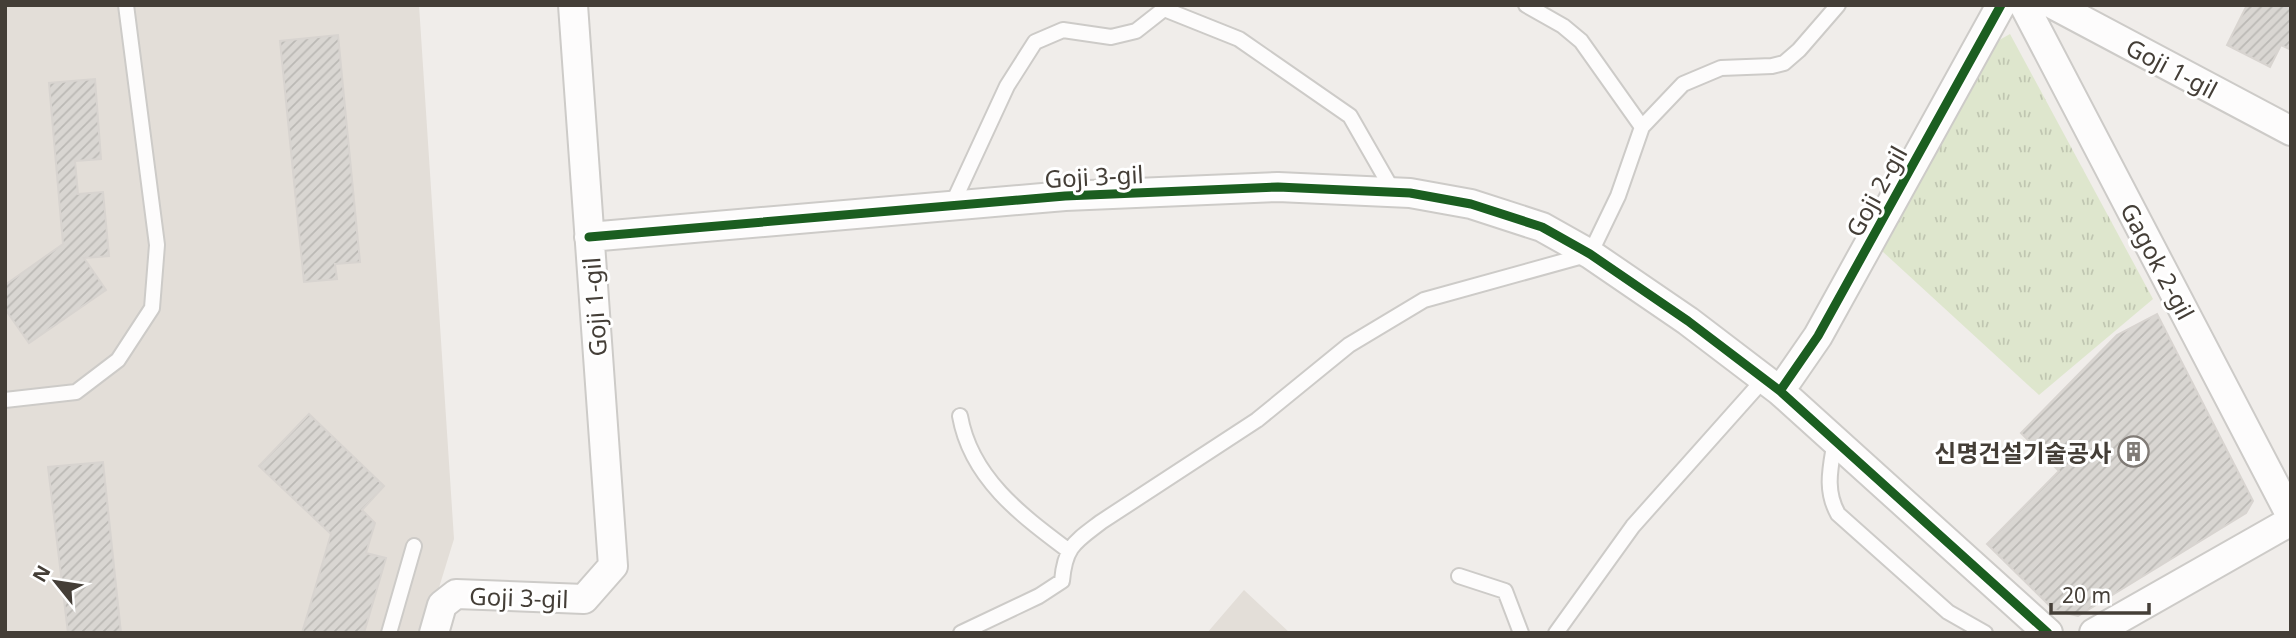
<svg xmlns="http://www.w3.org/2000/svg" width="2296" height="638" viewBox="0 0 2296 638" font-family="'Noto Sans','Noto Sans KR',sans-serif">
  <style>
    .residential { fill: #e3ded8 }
    .grass { fill: url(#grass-tufts) }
    .building { fill: url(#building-hatch); stroke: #d8d4d0; stroke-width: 2 }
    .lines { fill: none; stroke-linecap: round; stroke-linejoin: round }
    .service-casing { stroke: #cdcbc8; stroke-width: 18 }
    .minor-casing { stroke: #cdcbc8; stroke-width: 32 }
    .service { stroke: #fdfcfc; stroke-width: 14 }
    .minor { stroke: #fdfcfc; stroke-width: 28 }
    .cycleway-casing { stroke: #fff; stroke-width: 13 }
    .cycleway { stroke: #1b5e20; stroke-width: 9 }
    .labels { text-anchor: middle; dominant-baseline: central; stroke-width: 6; stroke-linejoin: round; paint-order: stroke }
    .street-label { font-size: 24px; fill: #443e37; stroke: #fff }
    .poi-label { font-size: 24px; font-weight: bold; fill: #443e37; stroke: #fff; text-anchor: end }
  </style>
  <defs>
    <pattern id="grass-tufts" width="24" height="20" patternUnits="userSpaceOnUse" patternTransform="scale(1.75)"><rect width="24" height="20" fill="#dee6cd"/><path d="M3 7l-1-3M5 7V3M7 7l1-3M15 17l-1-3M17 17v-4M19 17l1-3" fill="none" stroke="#c0c6b1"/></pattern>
    <pattern id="building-hatch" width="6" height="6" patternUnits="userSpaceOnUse" patternTransform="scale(1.75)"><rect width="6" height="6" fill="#d9d6d2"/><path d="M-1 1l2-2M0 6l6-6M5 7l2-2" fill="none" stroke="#bbb9b5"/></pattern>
  </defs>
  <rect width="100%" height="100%" fill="#f0edea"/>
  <path class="residential" d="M5 5H419L454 539 425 633H5Z
    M1244 590 1290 633H1207Z"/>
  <path class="grass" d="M2010 34 2153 299 2039 395 1882 251 1994 43Z"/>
  <path class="building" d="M2247 5H2291V50L2281 45 2270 67 2227 45Z
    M338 35 360 262 335 264 337 279 304 282 280 41Z
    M95 79 101 159 75 161 78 194 103 192 109 256 84 258 106 290 29 343 5 309V285L63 244 49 83Z
    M2157 314 2253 501 2246 513 2078 616 2054 610 1987 544 2059 471 2021 433 2117 335Z
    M309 414 384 486 362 510 375 523 366 553 386 558 364 633H302L331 534 259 466Z
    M103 462 121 633H68L48 467Z"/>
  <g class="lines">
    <defs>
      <path id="service" d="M1526 5 1563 26 1581 41 1642 127
        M951 207 1007 86 1035 42 1063 30 1111 37 1136 31 1164 9 1239 39 1350 116 1393 191
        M5 400 76 392 118 360 152 308 157 245 126 5
        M960 416C971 478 1021 515 1069 551
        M1835 440C1831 466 1824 489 1838 514L1948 612 1985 633
        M1459 576 1505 591 1521 633
        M389 633 414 546
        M961 633 1039 596 1062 581C1065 546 1075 542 1101 522L1257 420 1349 345 1424 300 1590 254 1618 196 1642 127 1683 84 1721 68 1772 66 1784 63 1799 50 1838 5
        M1556 633 1633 526 1764 379"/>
      <path id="minor" d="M2001 5 1818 336 1780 391 2048 633
        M2024 5 2291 516
        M2054 5 2291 131
        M589 237 1065 196 1278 187 1410 193 1471 204 1542 227 1590 254 1688 321 1780 391
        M434 633 442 605 456 594 584 599 613 566 573 5
        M2094 633 2291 521"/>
    </defs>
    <use href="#service" class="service-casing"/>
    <use href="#minor" class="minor-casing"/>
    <use href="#service" class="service"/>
    <use href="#minor" class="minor"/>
    <defs>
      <path id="cycleway" d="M2001 5 1818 336 1780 391 2048 633
        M589 237 1065 196 1278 187 1410 193 1471 204 1542 227 1590 254 1688 321 1780 391"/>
    </defs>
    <use href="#cycleway" class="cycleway-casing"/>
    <use href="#cycleway" class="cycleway"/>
  </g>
  <defs>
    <symbol id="building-ring" viewBox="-11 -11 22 22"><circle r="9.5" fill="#fff" stroke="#807b76" stroke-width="1.5"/><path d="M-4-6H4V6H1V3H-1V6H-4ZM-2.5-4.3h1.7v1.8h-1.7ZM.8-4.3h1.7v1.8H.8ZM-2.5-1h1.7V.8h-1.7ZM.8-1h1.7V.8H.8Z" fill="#807b76"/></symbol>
  </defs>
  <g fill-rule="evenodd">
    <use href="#building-ring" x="2116" y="434" width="35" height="35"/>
  </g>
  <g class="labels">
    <g class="street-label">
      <text transform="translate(2172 68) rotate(28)">Goji 1-gil</text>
      <text transform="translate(1094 176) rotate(-3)">Goji 3-gil</text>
      <text transform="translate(1876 191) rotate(-61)">Goji 2-gil</text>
      <text transform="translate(2158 261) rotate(62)">Gagok 2-gil</text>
      <text transform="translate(594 307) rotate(-94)">Goji 1-gil</text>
      <text transform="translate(519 597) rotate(2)">Goji 3-gil</text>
    </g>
    <g class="poi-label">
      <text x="2111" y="452">신명건설기술공사</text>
    </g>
  </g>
  <rect width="2296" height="638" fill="none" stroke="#443e37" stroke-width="14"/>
  <g transform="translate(56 582) rotate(300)" stroke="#ffffff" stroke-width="5" paint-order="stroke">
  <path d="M0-5L12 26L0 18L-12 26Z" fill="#443e37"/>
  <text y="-10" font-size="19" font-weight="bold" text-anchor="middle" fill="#443e37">N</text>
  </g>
  <path d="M2051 603v10h98v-10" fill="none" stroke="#443e37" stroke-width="3.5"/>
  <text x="2062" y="603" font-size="21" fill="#443e37" stroke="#ffffff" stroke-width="5" paint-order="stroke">20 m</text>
</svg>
